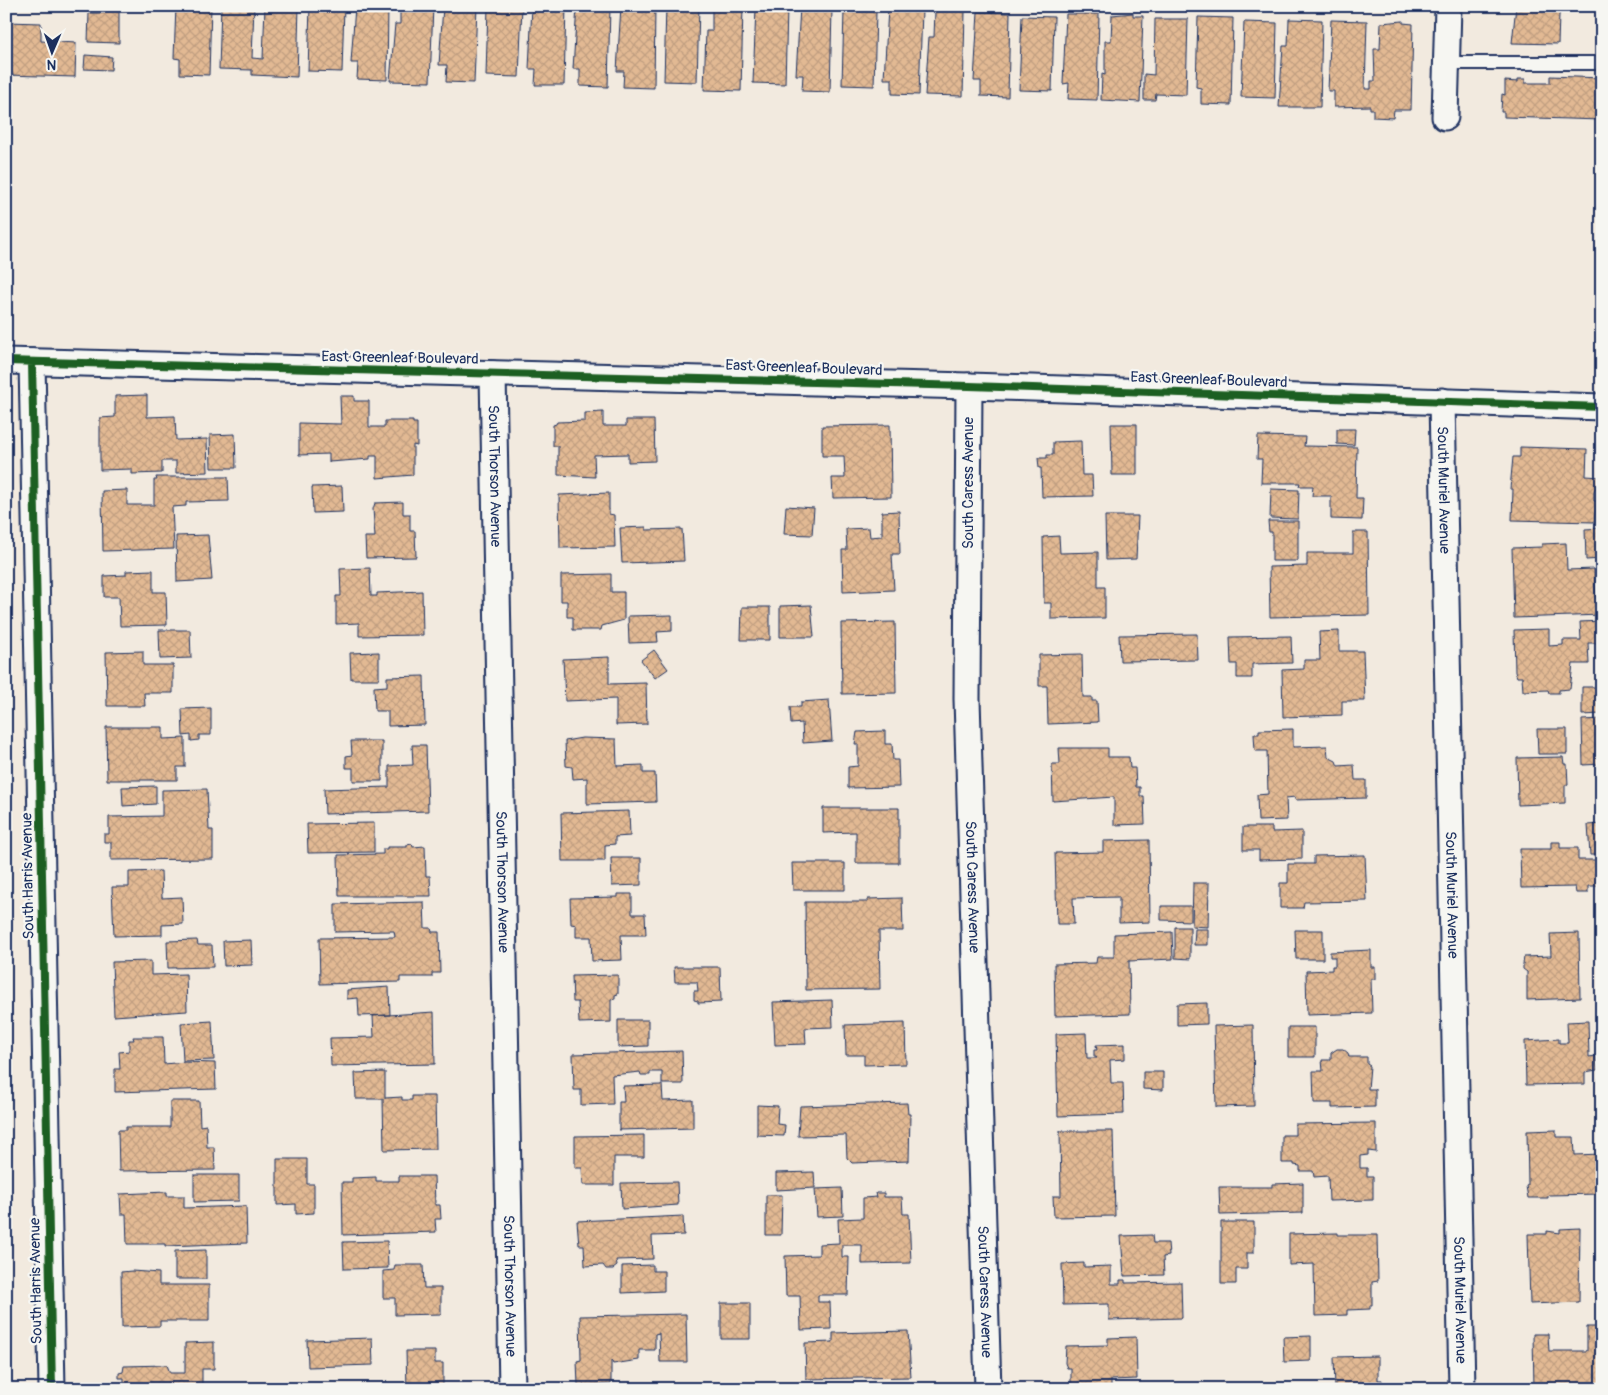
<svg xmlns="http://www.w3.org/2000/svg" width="1608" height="1395" viewBox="0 0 1608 1395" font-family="Pangolin,sans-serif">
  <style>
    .building { fill: url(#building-cross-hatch); stroke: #1b2f5e }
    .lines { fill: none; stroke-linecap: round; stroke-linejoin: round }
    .service-casing { stroke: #1b2f5e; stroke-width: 16 }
    .minor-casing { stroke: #1b2f5e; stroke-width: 29 }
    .service { stroke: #f6f6f2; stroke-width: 12 }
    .minor { stroke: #f6f6f2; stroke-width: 25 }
    .cycleway-casing { stroke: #f6f6f2; stroke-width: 11 }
    .cycleway { stroke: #1b5e20; stroke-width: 8 }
    .labels { text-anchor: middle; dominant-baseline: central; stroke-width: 4.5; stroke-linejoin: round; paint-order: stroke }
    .street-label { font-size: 15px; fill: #1b2f5e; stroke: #f6f6f2 }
  </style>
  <defs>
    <pattern id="building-cross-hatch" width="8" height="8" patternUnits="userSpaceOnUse" patternTransform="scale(1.25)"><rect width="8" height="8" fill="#e2b993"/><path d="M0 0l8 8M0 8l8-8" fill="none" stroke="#c19f81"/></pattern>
  </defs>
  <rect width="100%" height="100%" fill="#f2eadf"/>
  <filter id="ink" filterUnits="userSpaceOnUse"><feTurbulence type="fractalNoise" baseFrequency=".02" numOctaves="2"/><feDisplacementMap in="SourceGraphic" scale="10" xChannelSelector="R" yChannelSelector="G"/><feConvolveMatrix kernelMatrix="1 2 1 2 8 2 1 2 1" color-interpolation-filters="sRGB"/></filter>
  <g filter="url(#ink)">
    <path class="building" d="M104 6H119V43L88 42 89 13H104Z
      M176 6H211L209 75 180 74V59L174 58Z
      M221 6H254L252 58 263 59 265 6H299L297 77 252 75V70L219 69Z
      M310 6H344L342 72 308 71Z
      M355 6H388L387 80 357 79 358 63H351Z
      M400 6H433L430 82 390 81 395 24H400Z
      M443 6H477L474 83 446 82 447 65H439Z
      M488 6H522L519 77 486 76Z
      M532 6H566L564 85H535L536 69H529Z
      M577 6H610L608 87 580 86V69H573Z
      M621 6H655L654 88 623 87 624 71H617Z
      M666 6H699L697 82 664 81Z
      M712 6H743L741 91 704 90 706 31H712Z
      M1516 6H1564L1559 15 1558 44 1512 43Z
      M800 7 832 8 830 92 802 91 803 75H796Z
      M756 8 787 9 785 84 753 83Z
      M888 8 922 10 919 95 892 94V79H884Z
      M844 11 876 12 874 86 842 85Z
      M935 11H965L963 96 925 95 929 37H934Z
      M978 12 1010 13 1008 97 981 96V81H974Z
      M1133 13V16H1143L1140 102 1101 100 1102 74 1105 75V41H1111L1112 15Z
      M1066 14H1099L1097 100 1068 99 1069 83 1063 84Z
      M1022 16 1054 17 1052 91 1019 90Z
      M1198 17 1233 18 1231 105 1201 104V88L1196 87Z
      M1155 19H1188L1186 95 1156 94 1155 100H1144V74L1154 75Z
      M1289 19 1322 20 1320 107H1279L1283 46H1288Z
      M1331 20 1367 21 1365 89H1371V81H1375L1374 49H1380L1381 23 1403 21V23L1413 24 1411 110H1394L1393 118 1373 117V109H1370V106L1334 107V91H1328Z
      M6 22 41 23V41L76 43 75 77 6 75Z
      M1244 22 1277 23 1275 98 1241 97Z
      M85 55 112 57 111 70 84 69Z
      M1550 76 1602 78 1601 120 1504 117V112H1501L1502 94 1505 95V81L1518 82V79H1525V83H1550Z
      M147 395V417L175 416 176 440 207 439 208 472 176 473V461H162V473L132 474V469L100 470V418L115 417V396Z
      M340 396H354V401H369V427H385V421H413V423H417V446L413 445V475L377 478V456H370V459L329 462V454L299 455V423L341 424Z
      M603 412V426H626V420H654L655 461 628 462V454L594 455 595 477 558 475V446H553V425L556 424 557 422 585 421V413Z
      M1111 424H1137V475H1112Z
      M890 425 891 497 833 498 832 478H845L844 456H822V426Z
      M1337 429H1355L1354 445 1337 444Z
      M235 434 236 468H211L210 435Z
      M1258 436 1305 437 1304 446 1357 447 1356 498H1363L1362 520 1331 519V496H1312L1313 486H1299L1300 483H1261L1262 459H1257Z
      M1081 441 1082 475H1092L1093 496 1042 497 1041 468H1039L1038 458H1047V455H1053V442Z
      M1520 447 1587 449 1586 476 1601 477 1594 491V501H1597L1594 522 1512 520 1513 489H1510L1513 457H1520Z
      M156 477H228L229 501 186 502V506L172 507 174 549 103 551 102 491 127 490V505H154V480H157Z
      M342 486 343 512 313 513 312 487Z
      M1271 489 1299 490 1298 519 1270 518Z
      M609 493V514L614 515 615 547 560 548 559 495Z
      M403 502V514H410V531H415L416 557 366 558 365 537H375L373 509 375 503Z
      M786 506 814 508 812 535 784 534Z
      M899 511 900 554H892L894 590 843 592 842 550H847L846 529 869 528 870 537 882 536V512Z
      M1105 516H1138L1136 559 1106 560Z
      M1268 521H1298V561H1272V532H1269Z
      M646 527V530L682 529 684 561 622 563 620 528Z
      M1602 528V559L1586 560 1585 529Z
      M1353 532H1368L1369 615 1270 617 1269 567 1307 566V553H1353Z
      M208 535 212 580 177 582 176 536Z
      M1059 536 1060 553 1098 552V587H1105V618L1051 619V603H1044L1043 537Z
      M1566 543 1567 570 1594 569 1596 599H1602V615L1514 618 1512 548 1542 547V544Z
      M370 568 371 596H377V593L422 591 423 635 359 636V623L336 624V596H341L340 569Z
      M153 570V592H166L167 625 120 626 119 597H104V576L126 575V571Z
      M611 574V592H624V620L602 626 601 630H573V617H567V601H561V575Z
      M811 605 814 637H780V606Z
      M742 607H770V640H741Z
      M672 615V631L657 632 658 642 629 643 628 616Z
      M1602 621V643H1588L1589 664H1573L1570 689 1559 690V693H1549L1548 690 1523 691 1522 677H1517L1515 672 1514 630 1549 629V646L1563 645V640H1581L1580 622Z
      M895 622 896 693 842 694 841 623Z
      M159 630H190L191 658 160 659Z
      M1339 631V651H1363L1365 701H1342V715L1283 717 1282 670 1304 669V660H1320L1319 632Z
      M1197 634 1198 660 1120 661 1119 635Z
      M1291 636 1292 663 1252 664V678H1237V664H1231L1230 637Z
      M654 650 668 669 655 678 641 660Z
      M143 651V665H173V693H144L145 706H107L106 652Z
      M379 652V679H351L350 653Z
      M1082 654 1083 697H1092V701H1097L1098 722 1048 724 1047 686H1039V655Z
      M609 657V684L646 683 647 724 616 725V699L565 701 563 659Z
      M424 676 425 725 388 726V711H375L374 687 387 686V677Z
      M1582 687H1602V714L1582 715Z
      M829 700 832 741 803 743 802 723 791 724 790 707H801V702Z
      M211 708V735H199V740L191 741V735L183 736 182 709Z
      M1602 719V764L1583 765 1582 720Z
      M106 727H163V739L185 738V767H177V780H107Z
      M1293 729V747L1327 746 1328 757 1336 761 1338 766 1354 765 1355 780H1366V798L1295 800V797L1286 798 1287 820 1258 821 1257 795 1268 794 1267 751H1255L1254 734H1259V730Z
      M1537 729H1567V754H1538Z
      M885 731V744H892L893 760H898L899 787 848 788V767L858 766V744H855L857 732Z
      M582 738 616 739 617 766 643 765V773H655L656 802 587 804V778L573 779 572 767 566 766 565 741Z
      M351 741H382V781H353V768H346V756L352 755Z
      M412 745H426L428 811 325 814 324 789 389 787V766L413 765Z
      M1059 748H1108V757H1129L1130 768H1135L1136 787H1140V796H1144L1145 824 1114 825V797L1053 801 1052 764H1060Z
      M1563 757 1564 764H1567L1568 785H1565V803L1518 805 1517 758Z
      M156 786V804L123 806 122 787Z
      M207 789 209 830H213V859L111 860V842H104V834H109V817L162 816V790Z
      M823 808H899V863H856V832L823 833Z
      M629 811 630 836 615 837V844L605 845V861H562L561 813Z
      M374 823V852L308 853 307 824Z
      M1602 824V855H1590L1588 825Z
      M1243 827H1272V832L1302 831V859L1259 860V850H1243Z
      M1149 840 1150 922 1119 923V897L1073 898 1074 924H1057L1055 853 1103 852V841Z
      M1551 842H1560V848H1578V860H1602V886H1588V893H1576L1575 887 1521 888 1520 849H1551Z
      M412 844 413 847 425 846 426 876H430L431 896H339L338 855 383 854V849H387V847H407V845Z
      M1365 855 1367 901 1304 902 1303 908H1280V883H1288V864H1314V856Z
      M611 858H641V885L612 886Z
      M792 863H845V890H793Z
      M161 871 162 898 182 897 183 924 162 925V935L114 936 112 887H129V872Z
      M1193 883H1209L1208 927 1192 926Z
      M618 894H632V914H645L646 935H621L622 960 592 961 591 937H576V925L571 924 570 898 618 897Z
      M902 898 903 931H879L880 989 806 990 805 902H868V899Z
      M424 902 425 928H431L432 932H439L440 973H432V977H400V982L320 984 319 938 395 937 394 931 335 932V904Z
      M1161 906H1191V921L1161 920Z
      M1175 927H1190V959L1175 958Z
      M1195 929H1208V945H1194Z
      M1295 930H1323V959H1296Z
      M1172 932 1173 959 1129 961 1130 1014 1055 1016 1054 964 1096 963 1097 957H1114V934Z
      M1579 933 1580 998 1527 1000V972L1523 969V964L1524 957 1551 956 1550 934Z
      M197 940 198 945H212L213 967 168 968 167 941Z
      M251 940 252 965 224 966 223 941Z
      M1371 950V967H1375V979H1371L1372 1013 1307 1015 1306 971 1332 970V966H1335V957H1330V952Z
      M151 961V975L186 974 187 1011 114 1016 112 962Z
      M674 967H720L721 1002 698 1003V1001L694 1000V991H698L697 982H675Z
      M618 975V994L615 995V999L611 1000V1022L579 1023 578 1002H573L572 976Z
      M389 987 390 1015 359 1016 358 998 347 999V990Z
      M832 1000 833 1027 805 1028 806 1044 775 1045 773 1002Z
      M1207 1003V1024L1177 1025V1004Z
      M434 1012 435 1064 331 1066 330 1038 374 1037 373 1016Z
      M618 1020H648V1046L618 1047Z
      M212 1021 214 1060 183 1061 181 1023Z
      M1588 1021 1589 1057 1596 1056 1597 1070 1585 1072V1084L1526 1085 1525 1041 1559 1039V1043H1568L1567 1022Z
      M905 1023 906 1064 864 1065V1055H846L845 1025Z
      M1253 1025 1254 1106 1216 1107 1214 1026Z
      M1288 1027H1315V1057H1288Z
      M1086 1033 1087 1058H1097L1094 1056V1050H1097L1096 1045 1125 1044V1059L1110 1060 1111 1083H1123L1124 1114 1058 1116 1056 1034Z
      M133 1037H163L164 1064 185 1062 215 1063 216 1089 115 1092V1069H120L119 1052 129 1051V1040H134Z
      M1337 1049H1343L1348 1053 1349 1057H1367V1064L1370 1066 1368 1089H1375V1107L1332 1108V1103H1314L1313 1071H1323L1322 1060H1331V1053Z
      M682 1051 683 1084H662V1072H650V1075H641L640 1072 612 1075 613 1104 581 1105V1090H574L573 1054Z
      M385 1072V1098L402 1097V1100H412V1096H435L436 1149 384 1150 383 1099H356L355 1073Z
      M1143 1072H1163V1090L1143 1089Z
      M1599 1078H1602V1105H1600Z
      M662 1085 663 1101 693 1100V1128L619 1130V1102H624L623 1086Z
      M170 1101H199L200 1126 206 1125 207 1147H214L215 1170 119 1171 118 1130H126V1127H170Z
      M907 1103 908 1114H910L909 1161 852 1163 847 1158 846 1135 798 1136 800 1106Z
      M757 1105 778 1106 777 1124 785 1125 784 1136 757 1135Z
      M1376 1123V1152L1368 1151V1155L1360 1156V1168H1367V1176H1373V1200L1329 1201 1328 1176 1314 1177 1313 1171H1300V1166L1294 1165V1163H1282V1135H1295V1124Z
      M1556 1130V1137H1574L1575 1155 1602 1154V1194L1548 1195V1198H1528L1526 1186 1528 1185 1527 1131Z
      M1060 1131H1113L1115 1216 1054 1217 1053 1196H1061Z
      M644 1135V1157H614V1185H583L582 1168H575V1136Z
      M277 1159H307V1184H314V1213L296 1214V1204L277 1205Z
      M814 1172 815 1188 776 1190V1173Z
      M194 1175H239V1201L194 1202Z
      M399 1176H434L435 1205H440L441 1219H435L436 1232 343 1235 342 1182H352V1178L376 1177V1181H399Z
      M677 1182 678 1205 622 1209 621 1183Z
      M1303 1183V1213L1220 1215 1219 1187H1272V1184Z
      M842 1188 843 1216 817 1217 815 1189Z
      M167 1192V1196H184V1208L246 1206 247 1243 165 1246V1244H127L126 1214H121L120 1194Z
      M876 1193H884V1197H902L903 1214H909L911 1263 862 1264V1245H842V1257H849L848 1295H818V1302H830L831 1329 801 1330 800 1296H786L785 1256 819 1255V1244L839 1243 838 1219 863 1218V1198L877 1197Z
      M766 1195H782L781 1235H766Z
      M683 1216 684 1235 652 1236 653 1259 616 1260 617 1266 613 1269H606L603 1265 585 1266 584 1245H579L577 1221Z
      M1221 1222H1254V1253H1247V1269H1236V1284H1221Z
      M1580 1228 1579 1302 1530 1304 1528 1234H1547V1231L1560 1233V1229Z
      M1338 1233V1235H1377L1378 1281 1372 1282V1305H1370V1309L1347 1310V1315L1315 1316 1314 1264 1289 1265V1234Z
      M1152 1235 1153 1243H1168L1169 1256 1163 1257 1164 1275 1124 1276 1121 1236Z
      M387 1241 388 1268 344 1269 343 1242Z
      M206 1250V1279H175V1251Z
      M1084 1263V1267L1111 1266V1284H1120V1280H1125V1283L1181 1282 1182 1318 1109 1320V1304L1063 1305 1062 1264Z
      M395 1265H423L424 1288H441V1314L395 1315V1298H383V1271L394 1270Z
      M653 1265V1271H664V1291L622 1293V1266Z
      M132 1271 159 1273V1285H209V1321H160V1326L122 1327 121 1272Z
      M721 1303H750V1339H721Z
      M686 1314 687 1362H660L659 1333 655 1334V1350H639V1360L613 1364 611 1360V1384L578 1385 577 1361 581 1360 580 1316Z
      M1587 1327H1602V1389H1534L1533 1334H1548L1549 1351H1587Z
      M908 1331 911 1377 806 1379 805 1343 833 1342V1333Z
      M1311 1336V1361L1284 1362 1283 1337Z
      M1136 1337 1137 1379 1111 1380V1389H1071V1368H1067L1065 1363 1066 1346 1108 1345V1338Z
      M372 1338 373 1365 308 1367 307 1340Z
      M214 1342V1369H202V1389H124V1378H119V1373L123 1372 124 1366 167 1365 170 1373H185V1343Z
      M406 1351H435V1363H443V1389H407Z
      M1378 1356V1380H1382V1389H1335L1334 1357Z"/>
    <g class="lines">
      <defs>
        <path id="service" d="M1447 63H1602"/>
        <g id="minor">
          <path d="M1445 117 1448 6"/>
          <path d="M6 361 969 386 1602 407"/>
          <path d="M32 362 52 1389"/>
          <path id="s1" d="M493 374 512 1389"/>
          <path id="s2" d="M969 386 967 699 988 1389"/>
          <path id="s3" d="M1442 401 1462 1389"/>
        </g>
      </defs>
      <use href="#service" class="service-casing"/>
      <use href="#minor" class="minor-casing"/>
      <use href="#service" class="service"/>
      <use href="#minor" class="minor"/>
      <defs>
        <path id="cycleway" d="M6 361 969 386 1602 407
          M32 362 52 1389"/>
      </defs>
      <use href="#cycleway" class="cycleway-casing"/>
      <use href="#cycleway" class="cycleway"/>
    </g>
  </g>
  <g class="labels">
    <g class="street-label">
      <text transform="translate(400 358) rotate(1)">East Greenleaf Boulevard</text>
      <text transform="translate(804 368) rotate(2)">East Greenleaf Boulevard</text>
      <text transform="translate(1209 380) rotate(2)">East Greenleaf Boulevard</text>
      <text stroke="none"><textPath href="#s1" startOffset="102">South Thorson Avenue</textPath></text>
      <text transform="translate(968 483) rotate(-90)">South Caress Avenue</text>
      <text stroke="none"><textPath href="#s3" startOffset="89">South Muriel Avenue</textPath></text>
      <text transform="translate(28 876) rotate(-91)">South Harris Avenue</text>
      <text stroke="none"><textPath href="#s1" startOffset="508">South Thorson Avenue</textPath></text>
      <text stroke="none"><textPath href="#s2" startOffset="501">South Caress Avenue</textPath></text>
      <text stroke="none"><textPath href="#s3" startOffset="494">South Muriel Avenue</textPath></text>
      <text transform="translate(36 1281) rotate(-91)">South Harris Avenue</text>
      <text stroke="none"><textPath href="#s1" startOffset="912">South Thorson Avenue</textPath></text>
      <text stroke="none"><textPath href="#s2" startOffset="906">South Caress Avenue</textPath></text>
      <text stroke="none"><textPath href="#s3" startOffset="899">South Muriel Avenue</textPath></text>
    </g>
  </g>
  <rect width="1608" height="1395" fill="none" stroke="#f6f6f2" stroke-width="25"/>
  <rect x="12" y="12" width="1583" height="1370" fill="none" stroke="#1b2f5e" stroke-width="2" filter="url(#ink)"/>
  <g transform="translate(52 52) rotate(182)" stroke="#f6f6f2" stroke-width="4" paint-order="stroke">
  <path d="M0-4L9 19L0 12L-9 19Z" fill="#1b2f5e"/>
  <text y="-8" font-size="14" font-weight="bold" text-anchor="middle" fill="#1b2f5e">N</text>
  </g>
</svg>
